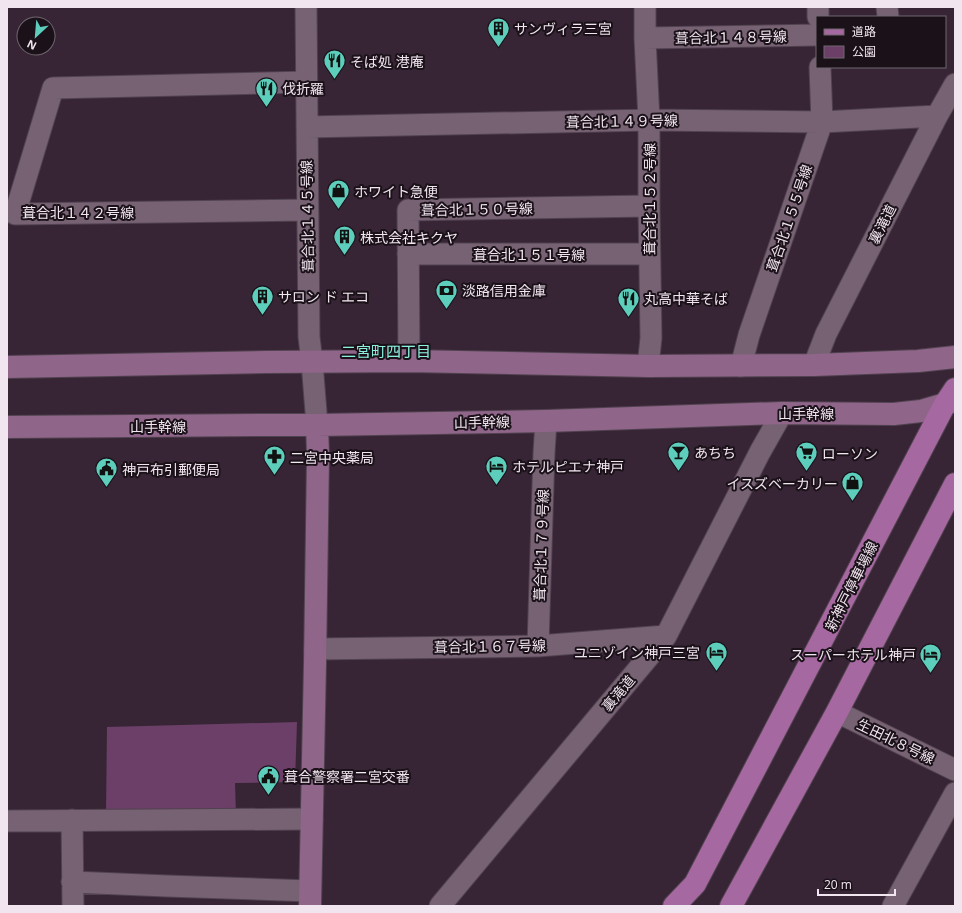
<svg xmlns="http://www.w3.org/2000/svg" width="962" height="913" viewBox="0 0 962 913" font-family="'Open Sans','Noto Sans JP',sans-serif">
  <style>
    .green { fill: #6c3f68 }
    .lines { fill: none; stroke-linecap: round; stroke-linejoin: round }
    .street-casing { stroke: #51424f; stroke-width: 23 }
    .secondary-casing { stroke: #51424f; stroke-width: 24 }
    .primary-casing { stroke: #51424f; stroke-width: 24 }
    .street { stroke: #776274; stroke-width: 21 }
    .secondary { stroke: #8f658a; stroke-width: 22 }
    .primary { stroke: #a668a0; stroke-width: 22 }
    .labels { text-anchor: middle; dominant-baseline: central; stroke-width: 4; stroke-linejoin: round; paint-order: stroke }
    .poi-label { font-size: 14px; fill: #f1e5ef; stroke: #1a1119; text-anchor: start }
    .street-label { font-size: 14px; fill: #f1e5ef; stroke: #1a1119 }
    .neighbourhood-label { font-size: 15px; fill: #8bf1de; stroke: #1a1119 }
  </style>
  <rect width="100%" height="100%" fill="#372535"/>
  <path class="green" d="M297 722 295 782 235 783 236 815 106 814 107 727Z"/>
  <g class="lines">
    <defs>
      <path id="street" d="M306 7 309 337 312 362 317 425
        M645 7V38L649 120V206L651 338 648 366
        M818 7V17
        M887 7 888 17
        M645 38 817 35
        M306 82 53 88 15 214 307 210
        M307 127 649 120 822 122 937 116
        M408 254H649
        M409 361 408 210 649 206
        M814 365 826 334 937 116 955 84
        M741 366 749 335 822 122 820 67
        M538 646 544 453 546 421
        M315 649 538 646 666 636
        M837 712 955 770
        M72 820 73 906
        M7 821 312 819
        M72 882 167 886 310 891
        M440 906 666 636 760 452 782 413
        M893 906 955 793"/>
      <path id="secondary" d="M7 367 267 362 409 361 648 366 814 365 918 361 955 357
        M7 427 268 425H317L546 421 782 413 894 414 921 411 955 401
        M310 906 315 663 318 455 317 425"/>
      <path id="primary" d="M674 906 695 884 945 404 955 389
        M731 906 837 712 955 484"/>
    </defs>
    <use href="#street" class="street-casing"/>
    <use href="#secondary" class="secondary-casing"/>
    <use href="#primary" class="primary-casing"/>
    <use href="#street" class="street"/>
    <use href="#secondary" class="secondary"/>
    <use href="#primary" class="primary"/>
  </g>
  <defs>
    <symbol id="building-pin" viewBox="-11 -11 22 30"><path d="M0 17L-7.5 6A9.5 9.5 0 1 1 7.5 6Z" fill="#5ccebb" stroke="#1a1119"/><path d="M-4-6H4V6H1V3H-1V6H-4ZM-2.5-4.3h1.7v1.8h-1.7ZM.8-4.3h1.7v1.8H.8ZM-2.5-1h1.7V.8h-1.7ZM.8-1h1.7V.8H.8Z" fill="#111"/></symbol>
    <symbol id="restaurant-pin" viewBox="-11 -11 22 30"><path d="M0 17L-7.5 6A9.5 9.5 0 1 1 7.5 6Z" fill="#5ccebb" stroke="#1a1119"/><path d="M-5-6h1v4h1v-4h1v4h1v-4h1v5L-1.5 .5V6h-2V.5L-5-1ZM5-6V6H3V1.5H1.5Q1.5-4 5-6Z" fill="#111"/></symbol>
    <symbol id="shop-pin" viewBox="-11 -11 22 30"><path d="M0 17L-7.5 6A9.5 9.5 0 1 1 7.5 6Z" fill="#5ccebb" stroke="#1a1119"/><path d="M-5-2.5h2.3a2.7 3.5 0 0 1 5.4 0H5L5.5 6h-11ZM-1.5-2.5h3a1.5 2.3 0 0 0-3 0Z" fill="#111"/></symbol>
    <symbol id="bank-pin" viewBox="-11 -11 22 30"><path d="M0 17L-7.5 6A9.5 9.5 0 1 1 7.5 6Z" fill="#5ccebb" stroke="#1a1119"/><path d="M-6-4H6V4H-6ZM0-2.3a2.3 2.3 0 1 0 0 4.6a2.3 2.3 0 1 0 0-4.6Z" fill="#111"/></symbol>
    <symbol id="bar-pin" viewBox="-11 -11 22 30"><path d="M0 17L-7.5 6A9.5 9.5 0 1 1 7.5 6Z" fill="#5ccebb" stroke="#1a1119"/><path d="M-6-5H6L.8 .8V4.5H3.5V6h-7V4.5H-.8V.8Z" fill="#111"/></symbol>
    <symbol id="supermarket-pin" viewBox="-11 -11 22 30"><path d="M0 17L-7.5 6A9.5 9.5 0 1 1 7.5 6Z" fill="#5ccebb" stroke="#1a1119"/><path d="M-6-5.5h2.5l.6 2H6L4.5 2H-2.5L-4.4-4H-6ZM-1.5 3.2a1.3 1.3 0 1 0 .1 0ZM3 3.2a1.3 1.3 0 1 0 .1 0Z" fill="#111"/></symbol>
    <symbol id="pharmacy-pin" viewBox="-11 -11 22 30"><path d="M0 17L-7.5 6A9.5 9.5 0 1 1 7.5 6Z" fill="#5ccebb" stroke="#1a1119"/><path d="M-2-6h4v4h4v4h-4v4h-4v-4h-4v-4h4Z" fill="#111"/></symbol>
    <symbol id="hotel-pin" viewBox="-11 -11 22 30"><path d="M0 17L-7.5 6A9.5 9.5 0 1 1 7.5 6Z" fill="#5ccebb" stroke="#1a1119"/><path d="M-6-4.5h1.5V1H6V5H4.5V3h-9V5H-6ZM-4 0a1.8 1.8 0 1 1 3.6 0ZM.5 0V-2.5h3Q6-2.5 6 0Z" fill="#111"/></symbol>
    <symbol id="civic-pin" viewBox="-11 -11 22 30"><path d="M0 17L-7.5 6A9.5 9.5 0 1 1 7.5 6Z" fill="#5ccebb" stroke="#1a1119"/><path d="M-.6-6.5H3V-4.5H.6V-3L4-1V1h2V6H-6V1h2V-1L-.6-3ZM-1.2 2.5V6h2.4V2.5Z" fill="#111"/></symbol>
  </defs>
  <g fill-rule="evenodd">
    <use href="#building-pin" x="486" y="16" width="25" height="34"/>
    <use href="#restaurant-pin" x="322" y="48" width="25" height="34"/>
    <use href="#restaurant-pin" x="254" y="76" width="25" height="34"/>
    <use href="#shop-pin" x="326" y="178" width="25" height="34"/>
    <use href="#building-pin" x="332" y="224" width="25" height="34"/>
    <use href="#bank-pin" x="434" y="278" width="25" height="34"/>
    <use href="#building-pin" x="250" y="284" width="25" height="34"/>
    <use href="#restaurant-pin" x="616" y="286" width="25" height="34"/>
    <use href="#bar-pin" x="666" y="440" width="25" height="34"/>
    <use href="#supermarket-pin" x="794" y="440" width="25" height="34"/>
    <use href="#pharmacy-pin" x="262" y="444" width="25" height="34"/>
    <use href="#hotel-pin" x="484" y="454" width="25" height="34"/>
    <use href="#civic-pin" x="94" y="456" width="25" height="34"/>
    <use href="#shop-pin" x="840" y="470" width="25" height="34"/>
    <use href="#hotel-pin" x="704" y="640" width="25" height="34"/>
    <use href="#hotel-pin" x="918" y="642" width="25" height="34"/>
    <use href="#civic-pin" x="256" y="764" width="25" height="34"/>
  </g>
  <g class="labels">
    <g class="poi-label">
      <text x="514" y="28">サンヴィラ三宮</text>
      <text x="350" y="61">そば処 港庵</text>
      <text x="282" y="88">伐折羅</text>
      <text x="354" y="191">ホワイト急便</text>
      <text x="360" y="237">株式会社キクヤ</text>
      <text x="462" y="290">淡路信用金庫</text>
      <text x="278" y="296">サロン ド エコ</text>
      <text x="644" y="298">丸高中華そば</text>
      <text x="694" y="452">あちち</text>
      <text x="822" y="453">ローソン</text>
      <text x="290" y="457">二宮中央薬局</text>
      <text x="512" y="466">ホテルピエナ神戸</text>
      <text x="122" y="469">神戸布引郵便局</text>
      <text x="838" y="483" text-anchor="end">イスズベーカリー</text>
      <text x="700" y="652" text-anchor="end">ユニゾイン神戸三宮</text>
      <text x="916" y="654" text-anchor="end">スーパーホテル神戸</text>
      <text x="284" y="776">葺合警察署二宮交番</text>
    </g>
    <g class="street-label">
      <text transform="translate(731 37) rotate(-1)">葺合北１４８号線</text>
      <text transform="translate(622 121) rotate(-1)">葺合北１４９号線</text>
      <text transform="translate(649 199) rotate(-90)">葺合北１５２号線</text>
      <text transform="translate(477 209) rotate(-1)">葺合北１５０号線</text>
      <text x="78" y="212">葺合北１４２号線</text>
      <text transform="translate(307 216) rotate(-91)">葺合北１４５号線</text>
      <text transform="translate(789 218) rotate(-71)">葺合北１５５号線</text>
      <text transform="translate(882 224) rotate(-63)">裏滝道</text>
      <text x="529" y="254">葺合北１５１号線</text>
      <text x="806" y="413">山手幹線</text>
      <text transform="translate(482 422) rotate(-1)">山手幹線</text>
      <text x="158" y="426">山手幹線</text>
      <text transform="translate(541 545) rotate(-88)">葺合北１７９号線</text>
      <text transform="translate(851 586) rotate(-63)">新神戸停車場線</text>
      <text transform="translate(490 646) rotate(-1)">葺合北１６７号線</text>
      <text transform="translate(618 693) rotate(-50)">裏滝道</text>
      <text transform="translate(896 741) rotate(26)">生田北８号線</text>
    </g>
    <g class="neighbourhood-label">
      <text x="386" y="351">二宮町四丁目</text>
    </g>
  </g>
  <rect width="962" height="913" fill="none" stroke="#f1e5ef" stroke-width="16"/>
  <rect x="816" y="16" width="130" height="52" fill="#1a1119" stroke="#70666f"/>
  <rect x="824" y="29" width="20" height="6" fill="#a668a0" stroke="#70666f"/>
  <text x="852" y="36" font-size="12" fill="#f1e5ef">道路</text>
  <rect x="824" y="46" width="20" height="12" fill="#6c3f68" stroke="#70666f"/>
  <text x="852" y="56" font-size="12" fill="#f1e5ef">公園</text>
  <g transform="translate(36 36) rotate(206)"><circle r="19" fill="#1a1119" stroke="#70666f"/>
  <path d="M0-3L7 15L0 10L-7 15Z" fill="#5ccebb"/>
  <text y="-6" font-size="11" font-weight="bold" text-anchor="middle" fill="#f1e5ef">N</text>
  </g>
  <path d="M818 889v6h77v-6" fill="none" stroke="#f1e5ef" stroke-width="2"/>
  <text x="824" y="889" font-size="12" fill="#f1e5ef" stroke="#1a1119" stroke-width="3" paint-order="stroke">20 m</text>
</svg>
